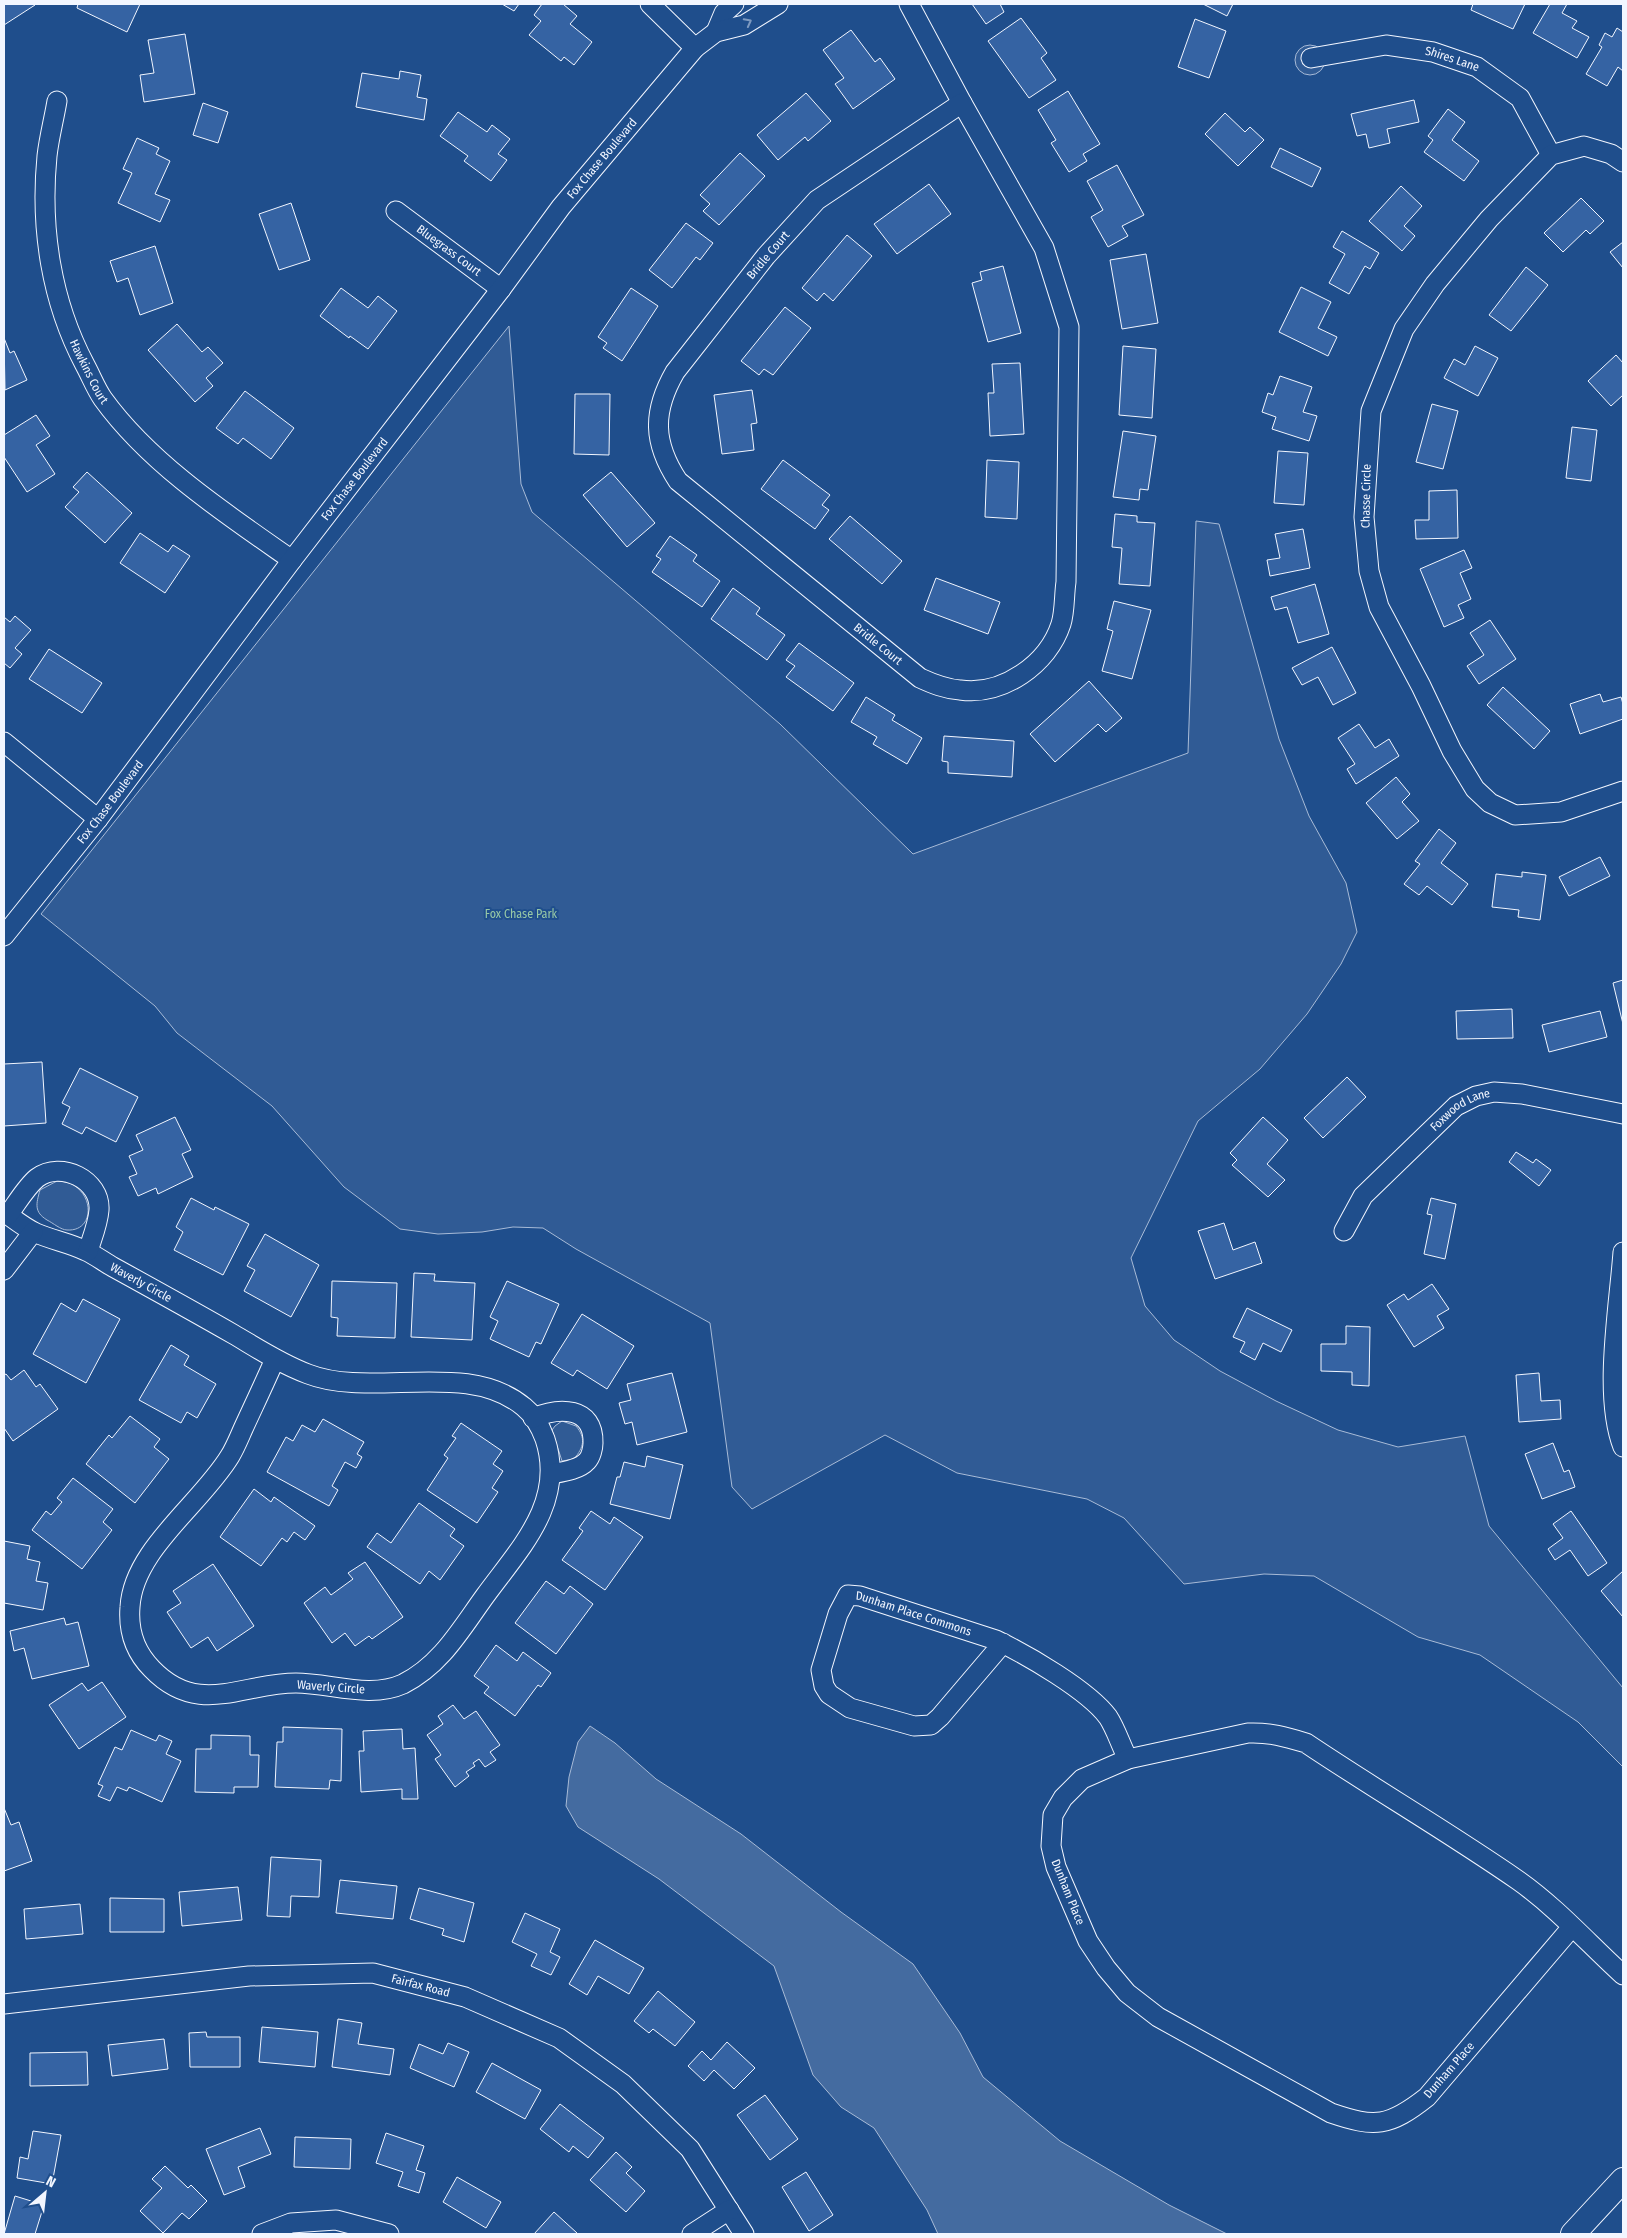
<svg xmlns="http://www.w3.org/2000/svg" width="1627" height="2238" viewBox="0 0 1627 2238" font-family="'Fira Sans Condensed',sans-serif">
  <style>
    .green { fill: #305b95; stroke: #a8bbd7 }
    .water { fill: #446ba0; stroke: #a8bbd7 }
    .building { fill: #3563a3; stroke: #f2f6ff }
    .lines { fill: none; stroke-linecap: round; stroke-linejoin: round }
    .minor-casing { stroke: #f2f6ff; stroke-width: 21 }
    .tertiary-casing { stroke: #f2f6ff; stroke-width: 26 }
    .minor { stroke: #1f4e8c; stroke-width: 19 }
    .tertiary { stroke: #1f4e8c; stroke-width: 24 }
    .oneway { stroke: #7e9ac0 }
    .labels { text-anchor: middle; dominant-baseline: central; stroke-width: 4; stroke-linejoin: round; paint-order: stroke }
    .street-label { font-size: 12px; fill: #f2f6ff; stroke: #1f4e8c }
    .park-label { font-size: 12px; fill: #97c8a6; stroke: #1f4e8c }
  </style>
  <rect width="100%" height="100%" fill="#1f4e8c"/>
  <path class="green" d="M1295 60a15 15 0 1 1 30 0a15 15 0 1 1-30 0Z
    M509 326 521 484 532 512 780 724 913 854 1188 753 1196 521 1219 524 1279 739 1309 816 1346 883 1357 932 1341 964 1307 1014 1260 1069 1198 1121 1131 1258 1145 1306 1174 1340 1220 1371 1276 1401 1338 1430 1398 1447 1465 1436 1489 1526 1623 1688V1767L1578 1722 1480 1655 1418 1637 1314 1576 1264 1574 1184 1584 1124 1518 1087 1499 957 1473 885 1435 752 1509 732 1487 710 1323 576 1249 543 1228 513 1227 482 1232 438 1234 400 1229 344 1187 272 1106 177 1033 155 1006 41 914Z
    M57 1181C94 1181 99 1232 67 1230 61 1230 53 1223 47 1220 34 1212 36 1204 40 1190Z
    M562 1421 576 1426C586 1438 584 1447 574 1459L562 1461 552 1430 555 1426Z"/>
  <path class="water" d="M590 1726 615 1743 656 1779 741 1834 841 1912 913 1964 960 2033 983 2077 1060 2141 1169 2205 1227 2234H938L927 2210 874 2128 841 2107 813 2075 774 1966 659 1879 578 1827 566 1806 569 1777 578 1742Z"/>
  <path class="building" d="M4 4H34L35 5 4 25Z
    M78 4H140L127 32 77 8Z
    M502 4H519L514 11Z
    M542 4H563L577 16 570 24 592 42 574 65 564 57 561 61 529 35 541 21 534 15Z
    M972 4H1000L1004 12 986 24Z
    M1203 4H1233L1227 16Z
    M1473 4H1525L1513 29 1471 10Z
    M1550 4H1567L1562 13 1577 21 1572 28 1589 37 1577 58 1533 33Z
    M1021 18 1047 53 1041 58 1056 80 1029 98 988 41Z
    M1195 19 1226 31 1209 78 1178 67Z
    M1617 28 1623 32V71L1618 67 1607 86 1586 74 1602 47 1599 45 1605 33 1612 37Z
    M851 30 875 62 880 58 895 79 853 109 835 84 844 78 823 50Z
    M185 34 195 94 144 102 140 75 154 73 148 40Z
    M400 71 421 75 417 97 427 99 424 120 356 107 362 73 399 79Z
    M1068 91 1100 144 1083 154 1087 161 1069 172 1051 143 1056 140 1038 110Z
    M806 93 831 121 808 141 805 137 778 160 757 135Z
    M1414 100 1419 122 1387 129 1390 143 1369 148 1366 134 1357 136 1351 114Z
    M203 103 228 112 218 143 193 135Z
    M1448 109 1465 122 1452 140 1479 161 1464 181 1424 152 1433 140 1428 136Z
    M458 112 487 132 492 125 510 139 498 154 507 160 491 181 464 161 468 156 440 136Z
    M1225 113 1245 132 1250 127 1264 140 1238 166 1205 134Z
    M137 138 159 148 156 154 170 161 155 194 170 200 160 222 118 203 132 173 123 169Z
    M1280 148 1321 168 1312 187 1271 167Z
    M740 153 765 176 719 225 703 211 710 204 700 195Z
    M1117 165 1144 215 1122 226 1128 236 1108 247 1091 217 1103 210 1087 181Z
    M929 184 951 214 897 254 874 224Z
    M1401 186 1422 206 1404 226 1415 236 1402 251 1369 221Z
    M1581 198 1604 221 1590 234 1586 230 1563 252 1544 233Z
    M291 203 310 260 279 270 259 214Z
    M686 223 713 243 700 260 696 257 672 288 649 270Z
    M1342 231 1379 253 1370 269 1365 266 1349 294 1329 283 1345 254 1333 247Z
    M847 235 872 256 833 301 824 293 817 301 802 288Z
    M1623 242V268L1610 252Z
    M155 246 173 303 140 315 128 278 117 282 110 261Z
    M1146 254 1158 323 1122 329 1110 260Z
    M1003 266 1021 333 988 342 972 283 982 280 980 272Z
    M1526 267 1548 285 1511 331 1489 315Z
    M1301 287 1331 302 1318 328 1337 337 1328 356 1279 332Z
    M341 288 368 308 378 296 397 311 368 349 350 336 349 338 320 316Z
    M631 288 658 306 622 361 603 348 607 343 598 337Z
    M785 307 811 328 773 375 764 369 759 375 741 361Z
    M177 324 202 352 208 347 223 363 206 378 213 386 195 402 148 350Z
    M4 338 10 353 14 351 27 380 5 390Z
    M1123 346 1156 349 1152 418 1119 415Z
    M1475 346 1498 358 1478 396 1444 378 1454 359 1465 365Z
    M1616 355 1623 363V395L1611 406 1588 381Z
    M1020 363 1024 434 990 436 988 393H994L992 364Z
    M1280 376 1312 387 1303 412 1317 416 1309 441 1272 429 1276 417 1262 412 1268 393 1273 395Z
    M752 390 757 423 751 424 754 450 722 454 714 395Z
    M245 391 294 428 271 459 243 438 238 444 216 428Z
    M575 394H610L609 455 574 454Z
    M1432 404 1458 411 1443 469 1416 462Z
    M36 415 50 436 36 445 55 474 27 492 4 457V435Z
    M1572 427 1597 430 1591 481 1566 478Z
    M1123 431 1156 436 1148 490 1140 489 1139 500 1113 497Z
    M1278 451 1308 453 1304 505 1274 503Z
    M783 460 830 495 822 505 829 510 815 529 761 489Z
    M987 460 1019 462 1017 519 985 517Z
    M87 472 132 513 105 543 65 507 79 492 73 487Z
    M611 472 655 523 627 547 583 495Z
    M1457 490 1458 538 1416 539 1415 520H1429V491Z
    M1115 514 1137 516V522L1155 523 1150 586 1119 584 1122 548 1112 547Z
    M850 516 902 561 882 584 829 539Z
    M1303 529 1310 568 1270 576 1267 560 1280 558 1275 534Z
    M140 533 168 552 173 545 190 556 165 593 120 563Z
    M670 536 697 555 693 561 720 581 702 607 652 572 661 559 656 556Z
    M1464 550 1472 568 1460 573 1471 599 1458 605 1464 618 1444 627 1420 569Z
    M936 578 1000 602 988 634 924 610Z
    M1315 584 1329 634 1298 643 1287 607 1275 610 1271 597Z
    M733 588 760 608 756 614 785 635 767 660 711 619Z
    M1114 601 1151 610 1132 679 1102 671 1113 631 1107 629Z
    M15 616 31 630 15 648 22 654 10 668 4 663V617L10 622Z
    M1490 620 1516 659 1479 684 1467 666 1484 655 1470 633Z
    M799 643 854 683 833 711 786 677 795 666 786 660Z
    M1332 647 1356 693 1333 705 1318 677 1302 685 1292 668Z
    M49 649 102 683 82 713 29 679Z
    M1089 681 1122 718 1106 732 1098 724 1055 762 1030 734Z
    M1503 687 1550 731 1534 749 1487 705Z
    M1600 694 1603 702 1621 697 1623 704V719L1580 734 1570 704Z
    M866 697 895 715 892 720 922 738 907 764 873 744 877 737 851 722Z
    M1359 724 1375 748 1389 739 1399 756 1356 784 1347 769 1355 764 1338 738Z
    M944 736 1014 741 1012 777 948 773V762L942 761Z
    M1396 777 1410 794 1402 802 1419 821 1397 839 1366 803Z
    M1439 829 1456 843 1441 863 1468 884 1452 905 1427 886 1419 895 1404 884 1420 864 1415 861Z
    M1600 857 1610 876 1569 896 1559 877Z
    M1522 872 1546 875 1540 920 1518 917 1519 910 1492 907 1496 874 1522 877Z
    M1623 980V1024L1613 983Z
    M1512 1009 1513 1038 1457 1039 1456 1011Z
    M1600 1011 1607 1037 1549 1052 1542 1025Z
    M42 1062 46 1123 4 1126V1064Z
    M80 1068 138 1097 116 1142 86 1127 82 1134 62 1124 70 1107 62 1103Z
    M1347 1077 1366 1097 1323 1138 1304 1118Z
    M175 1117 191 1150 182 1154 193 1177 158 1194 156 1188 138 1196 129 1177 137 1174 129 1156 143 1150 136 1135Z
    M1263 1117 1288 1140 1267 1164 1285 1180 1268 1197 1232 1165 1237 1160 1230 1153Z
    M1516 1152 1533 1163 1536 1159 1551 1170 1539 1186 1509 1162Z
    M191 1198 214 1210 215 1207 249 1224 223 1275 174 1250 183 1232 176 1227Z
    M1431 1198 1456 1204 1445 1259 1424 1254 1432 1215 1427 1214Z
    M1224 1223 1233 1250 1255 1242 1262 1263 1215 1279 1198 1231Z
    M265 1234 319 1265 291 1317 244 1291 255 1270 247 1266Z
    M414 1273 435 1274 434 1281 475 1283 472 1340 411 1337Z
    M332 1281 397 1283 395 1338 337 1336 338 1318 331 1317Z
    M507 1281 559 1304 541 1344 536 1342 529 1357 490 1339 498 1321 490 1317Z
    M1432 1284 1449 1309 1437 1316 1444 1328 1414 1347 1387 1305 1404 1294 1408 1300Z
    M83 1299 120 1319 86 1383 33 1354 61 1303 76 1312Z
    M1247 1308 1292 1330 1281 1352 1263 1343 1255 1360 1240 1352 1245 1342 1233 1337Z
    M582 1314 634 1346 607 1389 577 1370 573 1376 551 1363Z
    M1346 1326 1370 1327 1369 1386 1352 1385V1372L1321 1371V1344H1346Z
    M171 1345 189 1356 184 1365 216 1384 197 1418 187 1412 181 1423 139 1400Z
    M24 1370 36 1387 40 1384 58 1409 13 1441 4 1428V1375L6 1374 11 1380Z
    M672 1373 687 1432 637 1445 632 1422 625 1424 619 1403 631 1400 627 1384Z
    M1539 1373 1541 1401 1560 1400 1561 1419 1519 1422 1516 1375Z
    M130 1416 160 1439 154 1447 169 1459 135 1503 86 1464 109 1435 112 1438Z
    M323 1419 364 1442 357 1454 362 1457 356 1468 345 1462 332 1486 338 1490 329 1506 267 1472 286 1437 293 1441 302 1425 315 1432Z
    M461 1423 502 1451 493 1464 503 1471 492 1488 498 1492 477 1523 427 1490 448 1458 444 1455 456 1438 452 1436Z
    M1553 1443 1564 1472 1569 1470 1575 1487 1542 1499 1525 1454Z
    M647 1456 683 1465 670 1519 610 1504 617 1477H620L624 1462 645 1467Z
    M73 1478 113 1509 103 1522 112 1530 82 1569 32 1530 46 1511 51 1515 62 1502 57 1498Z
    M254 1489 271 1502 274 1497 315 1526 305 1540 294 1532 287 1542 282 1538 261 1566 220 1537Z
    M419 1503 455 1529 450 1536 464 1546 440 1580 429 1571 420 1584 367 1547 377 1533 391 1543Z
    M591 1511 610 1524 614 1517 643 1537 605 1590 562 1560 583 1531 579 1528Z
    M1571 1511 1607 1563 1588 1576 1570 1550 1555 1560 1548 1549 1563 1538 1553 1524Z
    M4 1541 30 1546 27 1559 40 1562 36 1581 48 1583 43 1610 4 1603Z
    M365 1562 403 1617 372 1639 369 1636 355 1646 345 1633 332 1643 304 1603 325 1587 331 1595 353 1579 348 1573Z
    M213 1564 254 1626 217 1651 208 1637 191 1648 167 1612 181 1603 173 1591Z
    M1623 1571V1617L1601 1591Z
    M546 1581 564 1594 570 1586 593 1604 556 1654 515 1623Z
    M64 1618 66 1625 78 1622 89 1666 32 1679 24 1648 14 1651 10 1631Z
    M496 1645 517 1661 523 1652 551 1673 541 1687 538 1685 515 1716 484 1693 489 1687 474 1676Z
    M102 1682 126 1717 79 1749 49 1705 82 1683 88 1691Z
    M453 1705 464 1719 476 1711 500 1745 490 1752 496 1760 485 1767 479 1759 473 1763 475 1766 466 1772 469 1776 455 1787 435 1759 441 1755 427 1735 443 1724 438 1716Z
    M283 1727 342 1729 341 1781 330 1780 329 1789 275 1787 277 1742H283Z
    M402 1729 403 1749 415 1748 418 1799H402V1789L361 1792 359 1751H364L363 1731Z
    M131 1730 156 1741 159 1735 172 1741 166 1754 181 1761 162 1802 129 1787 127 1791 117 1787 110 1801 98 1796 103 1786 98 1784 115 1747 122 1750Z
    M211 1735 250 1736V1755H259L258 1787H234V1793L195 1792 196 1749H211Z
    M4 1808 11 1825 19 1822 32 1861 4 1871Z
    M271 1857 321 1860 319 1897 291 1896 290 1917 267 1916Z
    M340 1880 397 1886 393 1919 336 1913Z
    M238 1887 242 1920 182 1926 179 1892Z
    M419 1888 474 1903 464 1942 442 1935 444 1929 410 1919Z
    M110 1898 164 1899V1932H110Z
    M80 1904 83 1934 26 1939 24 1909Z
    M525 1913 560 1929 550 1952 560 1957 551 1975 531 1966 537 1954 512 1942Z
    M595 1940 644 1968 629 1994 598 1976 587 1995 569 1984Z
    M658 1991 695 2022 675 2046 653 2029 649 2033 634 2021Z
    M338 2019 362 2023 358 2044 394 2049 390 2075 332 2067Z
    M262 2027 318 2032 315 2067 259 2062Z
    M206 2032 207 2037H240V2067H190L189 2033Z
    M164 2039 168 2069 112 2076 108 2045Z
    M727 2042 755 2068 734 2089 714 2070 704 2081 688 2066 702 2051 711 2060Z
    M448 2043 469 2052 454 2087 410 2068 419 2044 443 2054Z
    M87 2052 88 2085 30 2086V2053Z
    M492 2063 541 2090 525 2119 476 2092Z
    M765 2095 798 2139 770 2160 737 2115Z
    M560 2104 604 2138 588 2158 573 2146 569 2152 540 2129Z
    M260 2128 271 2154 238 2167 245 2187 224 2195 206 2149Z
    M33 2131 61 2135 52 2184 17 2178 20 2157 28 2159Z
    M386 2133 424 2146 416 2170 425 2173 419 2193 398 2186 403 2172 376 2163Z
    M295 2137 351 2139 350 2169 294 2167Z
    M616 2152 632 2167 626 2173 645 2191 626 2212 590 2180Z
    M165 2166 188 2188 191 2185 207 2201 189 2219 182 2213 163 2233 140 2211 162 2188 152 2179Z
    M806 2172 833 2215 809 2231 782 2187Z
    M457 2177 501 2202 486 2228 443 2202Z
    M15 2196 44 2205 35 2234H4Z
    M554 2212 577 2233 576 2234H534Z"/>
  <g class="lines">
    <defs>
      <g id="minor">
        <path d="M650 4 695 48"/>
        <path d="M909 4 962 103"/>
        <path d="M716 32 724 13 734 4"/>
        <path id="s1" d="M1311 58 1386 45 1433 52 1477 67 1520 98 1551 155"/>
        <path id="s2" d="M57 101C54 119 49 138 47 156 40 228 51 301 85 365 91 376 96 389 103 399 150 464 226 514 292 560"/>
        <path d="M962 103 1044 248 1069 327 1066 582C1064 595 1065 611 1061 624 1048 664 1003 696 960 690 945 689 933 684 920 678L678 481C653 443 652 412 675 372L766 256 817 200Z"/>
        <path d="M1623 162 1611 154 1584 146 1551 155 1489 219 1435 284 1404 329 1371 411 1364 517 1369 571 1379 607 1421 686 1452 751 1475 789 1490 803 1515 815 1561 812 1623 791"/>
        <path id="s3" d="M396 211 501 289"/>
        <path d="M4 742 98 819"/>
        <path id="s4" d="M4 936 98 819 292 560 501 289 561 207 695 48 716 32 744 25 778 4"/>
        <path id="s5" d="M4 1212C14 1219 25 1228 36 1233 52 1240 70 1243 86 1251 95 1255 104 1262 113 1267 153 1289 193 1311 233 1334 257 1348 281 1364 308 1374 372 1399 467 1359 524 1407 534 1415 541 1428 545 1439 566 1502 520 1548 485 1596 461 1629 441 1665 403 1684 370 1699 330 1683 296 1683 242 1683 198 1717 152 1669 135 1652 128 1632 130 1607 133 1550 201 1504 230 1456 235 1448 239 1438 243 1429 254 1405 265 1382 275 1359"/>
        <path d="M8 1215C17 1203 26 1187 37 1178 61 1160 101 1180 99 1210 98 1224 92 1238 88 1251"/>
        <path id="s6" d="M1344 1231 1363 1196 1456 1106 1476 1096 1494 1092 1522 1094 1623 1114"/>
        <path d="M1623 1252C1619 1308 1603 1396 1623 1447"/>
        <path d="M4 1270 33 1232"/>
        <path d="M533 1418C559 1407 594 1406 593 1443 593 1448 591 1457 587 1461 579 1470 562 1472 551 1474"/>
        <path id="s7" d="M1003 1643 940 1717 931 1725 914 1726 850 1708 829 1694 824 1686 821 1670 838 1614 848 1595 860 1596 996 1640C1027 1655 1088 1690 1108 1717 1116 1729 1121 1746 1128 1759"/>
        <path d="M1572 1927 1427 2097C1389 2127 1375 2128 1331 2113L1158 2017 1127 1993 1106 1968 1088 1941 1056 1867 1051 1846 1053 1815 1063 1798 1082 1779 1128 1759 1248 1733C1269 1732 1286 1737 1306 1743 1376 1790 1450 1833 1519 1881 1557 1908 1589 1944 1623 1975"/>
        <path id="s8" d="M4 2004 249 1976 373 1973 465 1997 559 2038 623 2084 690 2149 744 2234"/>
        <path d="M262 2234 291 2223 336 2220 389 2234"/>
        <path d="M692 2234 729 2210"/>
      </g>
      <path id="tertiary" d="M1573 2234 1623 2180"/>
    </defs>
    <use href="#minor" class="minor-casing"/>
    <use href="#tertiary" class="tertiary-casing"/>
    <use href="#minor" class="minor"/>
    <use href="#tertiary" class="tertiary"/>
  </g>
  <defs><path id="oneway-chevron" d="M-2-3.5L2.5 0L-2 3.5" fill="none" stroke-width="1.6" stroke-linecap="round" stroke-linejoin="round" transform="scale(1.25)"/></defs>
  <use class="oneway" href="#oneway-chevron" transform="translate(748 22) rotate(-28)"/>
  <g class="labels">
    <g class="street-label">
      <text stroke="none"><textPath href="#s1" startOffset="144">Shires Lane</textPath></text>
      <text stroke="none"><textPath href="#s4" startOffset="981">Fox Chase Boulevard</textPath></text>
      <text stroke="none"><textPath href="#s3" startOffset="66">Bluegrass Court</textPath></text>
      <text transform="translate(768 255) rotate(-50)">Bridle Court</text>
      <text stroke="none"><textPath href="#s2" startOffset="279">Hawkins Court</textPath></text>
      <text stroke="none"><textPath href="#s4" startOffset="576">Fox Chase Boulevard</textPath></text>
      <text transform="translate(1366 496) rotate(-89)">Chasse Circle</text>
      <text transform="translate(878 644) rotate(39)">Bridle Court</text>
      <text stroke="none"><textPath href="#s4" startOffset="171">Fox Chase Boulevard</textPath></text>
      <text stroke="none"><textPath href="#s6" startOffset="171">Foxwood Lane</textPath></text>
      <text stroke="none"><textPath href="#s5" startOffset="155">Waverly Circle</textPath></text>
      <text stroke="none"><textPath href="#s7" startOffset="392">Dunham Place Commons</textPath></text>
      <text transform="translate(331 1687) rotate(4)">Waverly Circle</text>
      <text transform="translate(1068 1892) rotate(68)">Dunham Place</text>
      <text stroke="none"><textPath href="#s8" startOffset="420">Fairfax Road</textPath></text>
      <text transform="translate(1449 2070) rotate(-49)">Dunham Place</text>
    </g>
    <g class="park-label">
      <text x="521" y="914">Fox Chase Park</text>
    </g>
  </g>
  <rect width="1627" height="2238" fill="none" stroke="#f2f6ff" stroke-width="10"/>
  <g transform="translate(45 2193) rotate(28)" stroke="#1f4e8c" stroke-width="4" paint-order="stroke">
  <path d="M0-4L9 19L0 12L-9 19Z" fill="#f2f6ff"/>
  <text y="-8" font-size="14" font-weight="bold" text-anchor="middle" fill="#f2f6ff">N</text>
  </g>
</svg>
